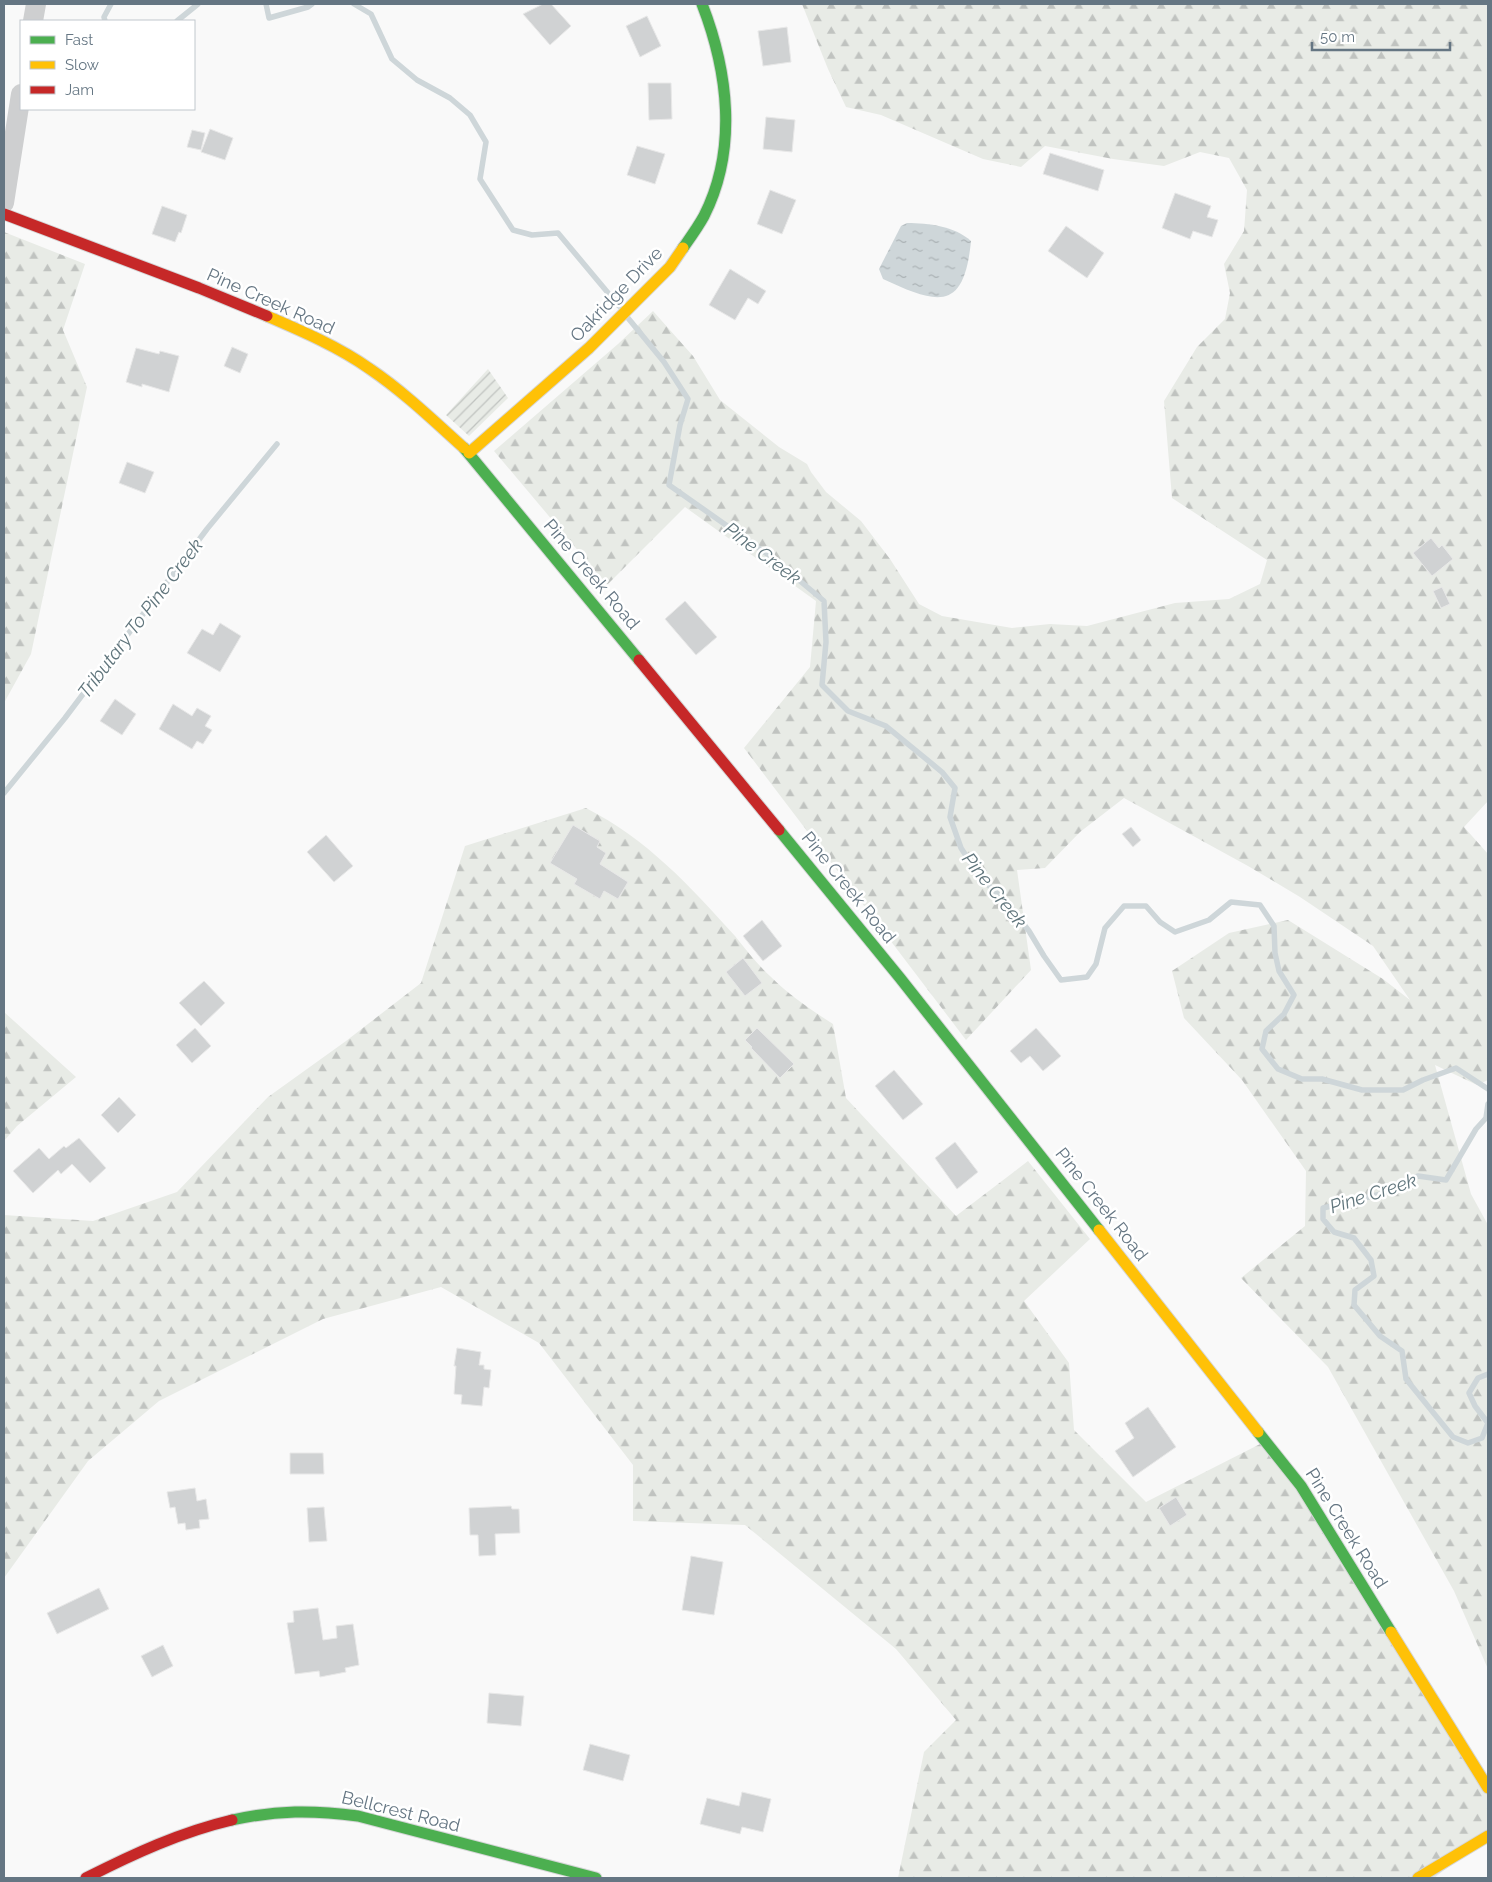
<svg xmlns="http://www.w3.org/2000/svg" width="1492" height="1882" viewBox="0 0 1492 1882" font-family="Raleway,sans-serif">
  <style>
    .forest { fill: url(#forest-firs) }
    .garden { fill: url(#garden-furrows) }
    .water { fill: url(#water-ripples) }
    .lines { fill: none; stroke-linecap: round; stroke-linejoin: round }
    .stream { stroke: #ced6d9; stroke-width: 5.5 }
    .building { fill: #d0d2d3; stroke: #e8e8e8 }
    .fast-casing { stroke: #d5d6d7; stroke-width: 13 }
    .slow-casing { stroke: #d5d6d7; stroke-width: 13 }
    .jam-casing { stroke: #d5d6d7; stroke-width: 13 }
    .street { stroke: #cecfd0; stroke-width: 20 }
    .fast { stroke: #4caf50; stroke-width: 11 }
    .slow { stroke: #ffc107; stroke-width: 11 }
    .jam { stroke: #c62828; stroke-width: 11 }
    .labels { text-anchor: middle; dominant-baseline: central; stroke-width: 5; stroke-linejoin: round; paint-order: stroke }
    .street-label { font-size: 18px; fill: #657683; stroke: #fff }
    .water-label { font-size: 19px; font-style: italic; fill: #60757c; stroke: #fff }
  </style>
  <defs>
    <pattern id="forest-firs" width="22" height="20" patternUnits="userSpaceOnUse" patternTransform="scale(1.25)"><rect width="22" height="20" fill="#e8ebe6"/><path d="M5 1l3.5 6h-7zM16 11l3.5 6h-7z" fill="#c0c3c0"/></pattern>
    <pattern id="garden-furrows" width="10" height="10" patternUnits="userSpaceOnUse" patternTransform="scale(1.25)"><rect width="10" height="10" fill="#e8ebe6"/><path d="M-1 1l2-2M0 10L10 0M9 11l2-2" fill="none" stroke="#c0c3c0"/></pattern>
    <pattern id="water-ripples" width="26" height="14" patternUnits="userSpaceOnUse" patternTransform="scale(1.25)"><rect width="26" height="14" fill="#ced6d9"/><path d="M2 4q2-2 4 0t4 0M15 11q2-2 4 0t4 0" fill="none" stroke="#abb2b5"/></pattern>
  </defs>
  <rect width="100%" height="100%" fill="#f9f9f9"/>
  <path class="forest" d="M802 4H1488V801L1464 827 1488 854V1080L1477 1085 1435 1065 1471 1194 1488 1225V1669L1454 1591 1328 1367 1241 1278 1305 1226 1306 1171 1242 1080 1184 1018 1172 971 1229 933 1288 920 1383 979 1410 1000 1373 946 1300 897 1248 866 1124 798 1080 832 1045 868 1017 870 1031 970 966 1040 744 748 810 667 816 601 685 507 607 585 494 451 618 344 653 311 693 356 720 400 779 447 807 464 811 472 826 492 861 521 890 559 919 604 942 616 1012 628 1050 624 1087 626 1175 603 1229 599 1260 584 1267 560 1172 498 1164 401 1197 347 1225 319 1230 293 1224 264 1244 231 1247 190 1229 158 1200 152 1164 166 1113 159 1045 146 1021 167 983 159 881 115 846 107 828 69Z
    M4 232 85 264 63 330 87 387 31 654 4 703Z
    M586 808C648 840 689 885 735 936 746 950 757 964 770 976 789 995 811 1010 833 1024L846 1098 956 1216 1028 1161 1090 1239 1024 1301 1069 1363 1074 1430 1146 1502 1266 1441 1488 1788V1836L1434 1878H898L924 1752 956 1720 896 1649 745 1525 633 1521V1465L539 1343 441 1287 323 1319 159 1401 88 1461 4 1578V1215L93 1221 177 1192 268 1097 346 1041 421 983 465 846Z
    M4 1012 76 1077 17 1126 4 1141Z"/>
  <path class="garden" d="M488 369 508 398 469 436 446 415Z"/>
  <path class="water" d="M907 223C929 223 954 226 971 241 964 313 937 304 883 279L879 269 901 226Z"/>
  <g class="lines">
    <path class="stream" d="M266 4 269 18 308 7 312 4
      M354 4 371 14 392 59 417 80 450 98 470 115 486 142 480 179 513 230 532 235 558 233 619 306
      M105 21 104 17 111 4
      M177 21 198 4
      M628 318 664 362 688 399 680 425 669 485 770 556 824 601 826 642 822 685 848 711 886 726 942 772 955 788 950 817 961 848 980 877 1008 904 1029 931 1044 956 1061 980 1087 977 1096 964 1105 928 1124 906H1146L1160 922 1175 932 1209 920 1231 902 1260 905 1274 926 1275 953 1279 971 1294 995 1284 1014 1266 1031 1262 1049 1278 1069 1302 1079H1322L1362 1090H1403L1423 1080 1456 1068 1488 1089
      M4 793 65 718 207 529 277 444
      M1488 1104 1486 1118 1476 1129 1446 1180 1418 1176 1381 1194 1323 1208V1219L1334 1232 1354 1238 1371 1260 1374 1276 1355 1290 1354 1305 1380 1336 1402 1351 1406 1379 1453 1437 1468 1443 1482 1438 1488 1423 1475 1406 1469 1393 1478 1378 1488 1374"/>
  </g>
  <path class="building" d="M543 4H551L571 26 550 45 523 14Z
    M647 16 661 46 640 57 626 26Z
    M787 27 791 62 763 66 758 31Z
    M648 83H671L672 119 649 120Z
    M766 117 795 120 792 152 763 149Z
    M210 129 233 138 225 160 201 152Z
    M192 130 205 133 201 150 187 147Z
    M637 146 665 154 655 184 627 175Z
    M1050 153 1104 170 1098 191 1043 174Z
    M770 190 796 200 782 234 757 224Z
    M1175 193 1211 206 1207 217 1218 220 1212 237 1193 231 1190 239 1162 228Z
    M162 206 187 215 181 233 179 232 175 242 152 234Z
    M1066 226 1104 253 1087 278 1048 251Z
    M730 269 766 291 758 304 748 298 735 320 709 305Z
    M232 347 248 354 240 373 224 366Z
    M136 348 159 354 160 351 179 356 169 392 142 384V387L126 382Z
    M127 462 154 472 145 493 119 483Z
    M1431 538 1439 548 1442 545 1453 559 1432 576 1413 553Z
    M1442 587 1450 604 1441 608 1433 591Z
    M685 601 717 637 696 655 665 619Z
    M220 623 241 636 220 672 187 653 202 629 213 635Z
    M115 699 136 714 122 735 100 721Z
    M173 704 192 716 197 708 211 716 205 726 212 730 203 744 197 741 192 749 159 729Z
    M573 825 600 841 597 847 606 853 600 864 628 882 618 899 604 891 600 899 574 884 577 879 550 863Z
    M1131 827 1141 840 1133 847 1122 834Z
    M326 835 353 866 334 882 307 852Z
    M762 920 782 946 763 961 743 936Z
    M743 958 762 983 745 996 726 972Z
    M204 981 225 1003 201 1026 179 1003Z
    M195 1028 211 1046 192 1063 176 1045Z
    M757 1028 794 1064 780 1078 751 1048 752 1047 745 1040Z
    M1036 1028 1061 1056 1043 1071 1030 1056 1021 1063 1010 1051Z
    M894 1070 923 1104 903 1120 875 1086Z
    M119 1097 136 1115 118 1133 101 1115Z
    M79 1138 106 1168 90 1183 72 1164 61 1174 58 1170 33 1193 13 1171 39 1148 49 1159 64 1146 66 1148Z
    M955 1142 978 1172 957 1189 935 1158Z
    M457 1348 481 1352 479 1365H484V1369L491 1370 489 1388 484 1387 482 1406 461 1404 462 1395 454 1394 456 1366H454Z
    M1148 1407 1176 1447 1133 1477 1115 1451 1134 1438 1125 1423Z
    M290 1453H323L324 1474H290Z
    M195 1488 197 1501 206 1499 209 1519 199 1520 200 1528 186 1530 185 1523 178 1524 175 1507 170 1508 167 1492Z
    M1176 1497 1187 1515 1170 1526 1159 1508Z
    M511 1506 512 1509H519L520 1533 495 1534 496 1555 479 1556 478 1535H470L469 1508Z
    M324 1507 327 1541 309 1542 307 1508Z
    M691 1556 723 1562 714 1615 682 1610Z
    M99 1588 109 1609 57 1634 47 1613Z
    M318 1608 323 1640 337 1638 336 1626 353 1624 359 1665 345 1668 346 1672 320 1677 319 1671 295 1674 287 1623 294 1622 293 1611Z
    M163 1645 173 1666 152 1677 141 1656Z
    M489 1693 524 1696 521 1726 487 1723Z
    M590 1744 630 1755 623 1781 583 1770Z
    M742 1792 771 1799 763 1832 742 1827 740 1834 700 1824 707 1798 739 1806Z"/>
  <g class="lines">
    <defs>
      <path id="fast" d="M683 248C690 238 698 227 704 216 738 149 728 71 702 4
        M464 448 639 660
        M779 830 900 978 1099 1230
        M1258 1432 1301 1486 1391 1632
        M232 1820C277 1810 313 1810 358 1816L596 1878"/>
      <path id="slow" d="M267 316C302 331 339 347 370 369 404 392 434 421 464 448
        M469 453 589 348 670 267 683 248
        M1099 1230 1258 1432
        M1391 1632 1488 1788
        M1418 1878 1488 1836"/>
      <path id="jam" d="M4 214 199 288 267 316
        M639 660 779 830
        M86 1878C133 1854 181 1832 232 1820"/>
    </defs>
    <use href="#fast" class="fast-casing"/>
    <use href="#slow" class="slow-casing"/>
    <use href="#jam" class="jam-casing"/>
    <path class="street" d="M33 21 36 4
      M4 203 21 94"/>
    <use href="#fast" class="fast"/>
    <use href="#slow" class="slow"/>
    <use href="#jam" class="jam"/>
  </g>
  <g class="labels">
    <g class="street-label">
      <text transform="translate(616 294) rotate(-46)">Oakridge Drive</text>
      <text transform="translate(271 301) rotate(24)">Pine Creek Road</text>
      <text transform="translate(592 574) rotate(50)">Pine Creek Road</text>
      <text transform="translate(849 887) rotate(51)">Pine Creek Road</text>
      <text transform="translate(1102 1204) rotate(52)">Pine Creek Road</text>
      <text transform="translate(1347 1528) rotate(58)">Pine Creek Road</text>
      <text transform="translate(401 1811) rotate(14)">Bellcrest Road</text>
    </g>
    <g class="water-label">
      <text transform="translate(763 553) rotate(37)">Pine Creek</text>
      <text transform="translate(140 618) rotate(-53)">Tributary To Pine Creek</text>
      <text transform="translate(995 890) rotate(51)">Pine Creek</text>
      <text transform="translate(1373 1193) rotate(-18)">Pine Creek</text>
    </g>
  </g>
  <rect width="1492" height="1882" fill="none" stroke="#657683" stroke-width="10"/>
  <rect x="20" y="20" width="175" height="90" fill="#ffffff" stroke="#c1c8cd"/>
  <rect x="30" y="36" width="25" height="8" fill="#4caf50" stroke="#c1c8cd"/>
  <text x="65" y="45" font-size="15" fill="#657683">Fast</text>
  <rect x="30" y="61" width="25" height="8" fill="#ffc107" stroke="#c1c8cd"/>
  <text x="65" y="70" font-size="15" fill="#657683">Slow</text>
  <rect x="30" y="86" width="25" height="8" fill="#c62828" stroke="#c1c8cd"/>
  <text x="65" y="95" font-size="15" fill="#657683">Jam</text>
  <path d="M1312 42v8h138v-8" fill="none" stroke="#657683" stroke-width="2.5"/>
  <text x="1320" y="42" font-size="15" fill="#657683" stroke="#ffffff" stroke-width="4" paint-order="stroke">50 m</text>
</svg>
